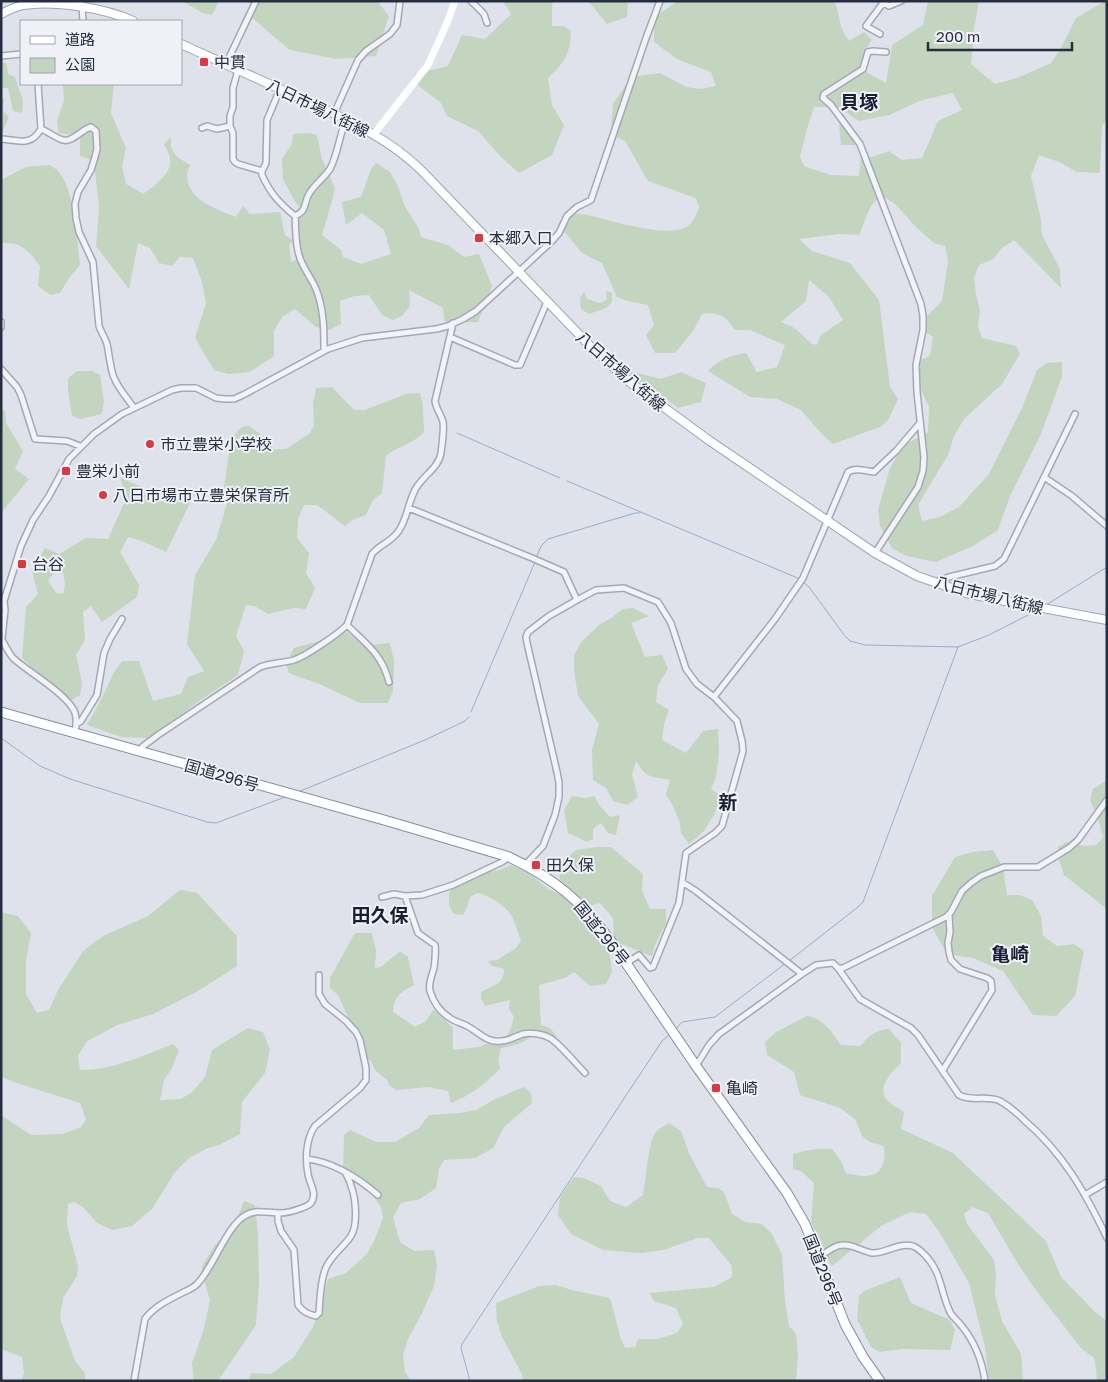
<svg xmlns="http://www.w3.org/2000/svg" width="1108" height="1382" viewBox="0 0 1108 1382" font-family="'Golos Text','Noto Sans JP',sans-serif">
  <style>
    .green { fill: #c3d4bf; fill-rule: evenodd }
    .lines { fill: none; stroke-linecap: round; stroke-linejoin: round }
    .stream { stroke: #97accd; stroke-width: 1 }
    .street-casing { stroke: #a4a8b4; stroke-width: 8 }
    .primary-casing { stroke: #9da5b6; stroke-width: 10 }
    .highway-casing { stroke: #858da1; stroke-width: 11 }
    .street { stroke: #f2f3f8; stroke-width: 5 }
    .secondary { stroke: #fff; stroke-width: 7 }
    .primary { stroke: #fff; stroke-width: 8 }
    .highway { stroke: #fff; stroke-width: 9 }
    .poi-dot { fill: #d93941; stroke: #eff1f7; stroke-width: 2 }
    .labels { text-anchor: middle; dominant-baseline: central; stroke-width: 4; stroke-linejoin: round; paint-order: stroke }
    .poi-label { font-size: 16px; fill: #262e42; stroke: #eff1f7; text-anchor: start }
    .street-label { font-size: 16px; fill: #262e42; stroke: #eff1f7 }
    .quarter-label { font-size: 19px; font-weight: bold; fill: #191f33; stroke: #eff1f7 }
  </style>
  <rect width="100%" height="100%" fill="#dfe2ea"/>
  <path class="green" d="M182 1H219L212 15 203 13Z
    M250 1H377L389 16 376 56 336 59 290 50 250 16Z
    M503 1H555L552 4V26H564L571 31C570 54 565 62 548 78L552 105 564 125 552 155 519 173 501 157 478 131 447 116 441 103 419 86 414 74 448 66 462 35 485 39 511 14Z
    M588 1H628L627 17 607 24Z
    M678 1H835L842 30 849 41 864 32 872 40 865 50 866 72 886 83 892 45 923 25 928 1H979L974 30 971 64 995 84 1017 78 1051 63 1060 50 1076 18 1105 1H1107V121L1102 125 1100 173 1077 172 1059 162 1039 155 1031 176 1041 220 1042 235 1060 269 1061 288 1014 240 1002 248 993 259 979 265 974 277 976 295 980 310 978 327 982 338 1016 346 1020 354 1002 384 964 419 954 436 948 455 918 505 922 521 940 517 959 507 989 474 1022 408 1037 370 1047 363 1062 362V376L1041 434 1010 496 998 530 973 546 936 562 906 556 892 548 880 526 878 510 890 468 904 445 928 432 929 407 921 390 918 374 920 360 930 356 933 337 926 332 924 319 942 301 948 261 945 246 934 243 916 227 896 205 883 196C869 200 865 223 859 235L839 234 799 239 812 251 850 263 879 300 890 387 898 399 888 420 880 427 833 444 822 434 801 410 777 399 750 397 708 371C720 359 729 356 746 353L757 372 777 367 785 345 750 330H735C725 316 720 311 702 314L693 331 675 353H655L646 335 654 325 648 305 628 301 617 297 602 263 582 253 564 231 569 219 572 214C579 214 585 214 591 216 612 220 677 243 692 222 695 218 697 212 699 208L696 198 648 181 625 141 611 135 613 104 631 77 660 73 687 87 700 89 716 86 711 72 677 59 654 42V17ZM953 93 962 110 938 121 922 158 902 160 889 151 872 157 861 158 859 176 830 175 804 166 800 157 807 129 814 107H840L858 121 889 115 922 100ZM809 280 829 297 843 320 821 335 817 345 812 344 793 327 781 322 806 301Z
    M1 61 7 64 8 74 15 77 23 101 22 113 13 111 8 88H2L1 89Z
    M63 84H114L111 113 126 148 122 166 126 184 143 194C153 187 173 173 170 159 170 154 166 148 164 144L171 137C169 153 177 158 190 165 189 168 187 173 187 176 188 201 217 209 236 217L243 206 250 214 280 212 285 235 293 240 289 245 291 262 297 259 299 246 298 219 306 213 295 202 283 179 282 159 292 144 293 134 308 133 317 135 322 159 335 188 332 201 322 235 341 250 343 257 361 264 391 254 384 230 362 213 346 225 342 202 361 197 371 169 376 163 390 172 398 186 404 205 418 227 421 237 448 245 464 257 479 254 492 286 478 322H445L443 308 409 290 410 306 402 316 393 320 382 315 369 295 355 296 340 301 341 324 329 330 316 327 295 309 282 317 274 331V356L250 372 228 374 214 370 195 338 206 303 202 282 193 258 180 257 172 266 159 263 150 248 138 243 129 289 96 246 99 207 94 161 80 156V136L59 133 57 121 64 100Z
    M1 99H4L3 111 9 117 1 135Z
    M839 124 851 127 853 132 855 145H841Z
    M50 165C53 168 57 169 59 172 75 192 77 240 80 265L69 278 60 293 50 295 38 286 40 266C28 250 22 242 1 243V180L26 167Z
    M606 291 612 293V302L606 308 589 314 581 309 580 298 584 292 587 299 600 303 607 300Z
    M625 370 661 379 681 372 706 383 701 402 678 408 655 390 643 387Z
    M77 371H92L100 375 104 401 102 414 80 419 72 416 68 391V378Z
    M332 387 354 410H365L406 394 420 393 423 406 424 432C415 443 398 446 386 456L382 493 373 500 366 515 352 520 345 526 317 505H304L298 519 297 538 309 553 306 573 315 588 306 609 294 608 268 614 255 606 246 605 236 636 244 651 238 675 202 699 149 738 121 737 87 725 102 698 113 674 122 661H139L153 701 181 694 188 677 204 671 187 644 195 575 216 540 228 500 224 487 229 454 233 436 242 427 249 426 267 439 273 449H286L310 433 314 425 313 404 316 388Z
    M1 410 5 411 6 423 23 451 15 469 29 479 1 513Z
    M120 477 164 498 195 493 166 552 142 541 128 537 120 552 139 585 137 597 102 622 91 606 83 612 85 640 76 655 82 683 80 695 72 700 39 674 22 658 26 607 38 594 32 571 45 548 59 554 86 538 108 539 126 499ZM57 568 63 572 65 584 63 594 56 593 48 581Z
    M633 608 649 616 631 623 645 657 662 655 668 669 658 685 656 702 669 710 664 724 662 740 686 753 703 731 718 729 719 754 716 777 711 789 722 796 714 815 704 831 689 844 681 833 679 820 672 804 666 795 670 780C650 776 647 779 636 761L632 774 638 797 627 805 613 801 606 788 593 780 592 750 599 724 578 696 574 671V655L582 641 599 625 611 618 623 609Z
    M347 632 363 646 390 643 394 661 393 691 388 703H360L319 684 289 673 286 663 294 648 313 643Z
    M1107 780V909L1064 875 1059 859 1058 847 1067 842 1084 846 1096 845 1103 838 1098 818 1090 800 1093 789Z
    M572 796 585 798 594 796 600 806 610 817 620 815 616 835 608 833 601 823 593 829V839L587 842 568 833 564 810Z
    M598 847H611L643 874 642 890 650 909H666V923L655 945 652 956 614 941 613 918 600 903 589 906 560 880 558 865 576 850Z
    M993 850 1003 867 1007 895H1019L1032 900 1041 916 1043 936 1057 946 1074 944 1084 951 1075 996 1056 1016 1033 1015 1003 971 973 958 947 954 932 927V896L955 857 973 852Z
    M511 865 529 873 548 889 566 897 580 910 599 935 610 955 612 972 606 984 590 986 574 972 565 978 539 985 541 1025C549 1027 554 1030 556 1038L550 1042 541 1037 532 1036C522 1044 512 1046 501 1048L498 1060 500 1069C483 1085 473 1094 451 1103L448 1091 428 1087 397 1090 390 1086 387 1080 375 1070 371 1061 361 1055 360 1043 338 995 330 988V978L355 933H372L376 951 375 968 381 967 400 951 408 957 414 985C401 992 394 996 393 1012L415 1027 426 1021 434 1009 453 1028V1050L479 1047 507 1036 511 1028 514 1017 509 1009 510 1000 485 1006 481 998V992C493 985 504 985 504 969L492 966 488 961 497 960 516 948 521 941C518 933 514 918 509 912 501 903 489 896 478 893L470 897 467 907 464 914 458 915 452 912 449 904V893L455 885 473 879 484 873 500 870Z
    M180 890 197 893 237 936V966L198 991 153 1014 117 1025 86 1042 78 1056 80 1070C112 1070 143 1056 173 1044L179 1050 172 1068 164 1080 160 1100 181 1099 192 1092 205 1077 212 1050 248 1028 263 1032 270 1050 265 1073 242 1102 240 1134 221 1144 206 1149 189 1158 175 1172 152 1209 132 1226 112 1230 97 1223 83 1207 74 1202 68 1204 67 1225 78 1266 77 1276 63 1298 60 1318 75 1361 85 1373V1381H21L24 1373 22 1357 1 1349V1115L31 1135 63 1134 81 1127 86 1120 80 1103 23 1085 1 1077V912L18 916 31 933 26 961V994L37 1013 49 1010 58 990 84 950 103 936 148 916Z
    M807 1016C824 1019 831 1031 841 1045L860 1046C870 1036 874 1030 889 1029L901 1043V1063C892 1072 876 1087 887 1100 891 1105 899 1108 904 1112L901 1129 953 1153 1046 1241 1061 1277 1094 1311 1107 1321V1381H1097L1096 1368 1094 1358 1081 1348 1035 1289 1018 1264 988 1213 972 1207 964 1214 967 1224 994 1260 996 1275 995 1295 1002 1321 1021 1354 1023 1381H989L985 1347 969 1283 940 1233 926 1214 910 1212 881 1226 832 1266 825 1256 820 1240 811 1222 814 1183 801 1171 793 1169V1154C806 1150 819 1148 832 1149L841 1161 846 1173C872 1180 887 1176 884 1146L870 1142 862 1136 855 1119 840 1108 800 1095 794 1072 767 1055 765 1042 776 1032Z
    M524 1087 531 1093 532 1103 504 1127 493 1148 475 1158 444 1160 439 1169 436 1188 420 1199 401 1203 393 1217 400 1242 414 1251 434 1250 437 1266 434 1286 421 1315 408 1339 403 1355 405 1372 411 1381H249L251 1373 271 1374 294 1357 313 1327 328 1279 346 1273 367 1254 375 1239 383 1218 381 1207 365 1185 343 1168 344 1135 350 1130 376 1142H395L419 1128 429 1115 460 1113 476 1110 495 1099Z
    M669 1123 681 1131 689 1153 707 1187 718 1188 724 1192 732 1214 745 1222 762 1224 772 1234 782 1255 785 1301 789 1326 796 1334 798 1356 796 1381H523L522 1374 502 1337 497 1322 496 1303 539 1286 556 1285 572 1290 610 1298 621 1339 625 1348 635 1347 638 1339H658L677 1333 683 1324 676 1308 654 1301 649 1293 714 1287 732 1277V1266L709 1238H698L663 1250 641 1253 603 1250 571 1234 558 1215 560 1197 574 1177 584 1178 601 1186 610 1201 626 1207 643 1195C646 1182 648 1140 656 1132 659 1128 665 1126 669 1123Z
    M244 1201 255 1205 258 1233 259 1284 256 1325 218 1381H194L192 1363 203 1332 210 1300 202 1273V1266L215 1245 234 1226Z
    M900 1277 911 1303 950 1320 955 1330 950 1350 902 1349 879 1352 871 1347 857 1319 859 1296 864 1291Z"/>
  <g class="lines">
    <path class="stream" d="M457 433 560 478
      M567 481 800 579
      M536 558 541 546 548 539 635 513H640
      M803 582 809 587 845 636 850 641 865 645 958 647 989 635 1036 611
      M1046 605 1107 567
      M471 712 535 562
      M1 738 40 766 70 779 207 822 216 823 285 797
      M298 792 425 740 465 721 469 717
      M789 961 858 907 863 902 958 647
      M676 1029 682 1022 715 1017 786 963
      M470 1381 461 1348 462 1344 662 1041 669 1035"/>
    <defs>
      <path id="street" d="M81 1 82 7 83 21
        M471 1 484 14 487 23
        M882 2 889 6 901 1
        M880 34 866 26 883 3
        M1 56 21 54
        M226 64 256 1
        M238 70 233 88V107L230 116V126L233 133V159L235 162 238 164 262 171
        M280 89 267 120 266 163 262 171V175C270 193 280 204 295 216 296 229 295 243 299 255 302 267 311 277 316 289 324 309 324 329 324 350
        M334 114 358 60 366 51 390 34 397 25 400 1
        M202 128 207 126 217 129 230 126
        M41 129C49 132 55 138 63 140 72 143 82 129 91 127L96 131 97 149 95 157 91 170 78 192 75 204 76 218 79 232 93 262 99 326C101 332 105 338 107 344 109 354 110 365 113 375 117 387 127 398 134 408
        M1 140 3 139C20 141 31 146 41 129L38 84
        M295 216C308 210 303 204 309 194 314 185 324 178 330 169 338 154 339 136 346 120
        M1 322V327
        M450 337 515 365H520L547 302
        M1 369 17 387 21 395 35 439 67 441 80 446
        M1044 477 1072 496 1107 526
        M409 508 532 558 564 572 577 600
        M875 553 918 487 923 471 924 457 917 392 916 365 923 330V316L921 304 860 144 831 105 823 98 824 94 863 69 868 52 873 51 886 52
        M935 582 949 577 995 566 1004 559 1075 414
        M347 625C366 644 382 654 389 682
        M1 638C5 645 8 652 13 658 28 672 69 695 75 713 77 719 76 727 75 733
        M2 638 5 610 4 601 21 546 33 520 49 496 69 459 94 434 122 414 172 390 181 388H196L216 398 225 399H234L243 395 328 349 362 338 436 329 448 326 463 319 476 311 550 243 559 233 567 216 577 207 591 200 646 38 660 1
        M714 697 775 619 803 578 848 472C855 467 866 471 874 472L896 451 920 423
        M76 724 81 721 97 695 104 653 110 639 122 619
        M140 752 142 747 158 735 260 667C271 663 283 663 294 660 306 656 338 634 347 625L372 554C379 545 391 542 398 532 407 520 408 503 415 490 422 476 439 468 441 453 442 446 444 427 443 422 441 414 436 409 435 401L453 323
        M525 865 543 846 555 815 559 797V783L557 772 527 643 526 637 528 632 549 616 577 600 596 590 624 588 658 602 671 623 686 669 697 684 714 697 737 721 742 741 743 751 722 826 715 833 686 853 679 903 653 967 650 968 639 955 631 960 627 965
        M682 882 696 891 802 974
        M405 896 418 933 435 945C436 953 435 961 434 968 432 976 428 983 430 991 433 1001 440 1012 450 1018 455 1022 462 1023 467 1026 479 1032 486 1043 501 1041 509 1041 516 1036 523 1034 531 1032 543 1034 550 1038 559 1043 576 1064 585 1073
        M382 897 394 894 405 896 422 895 453 885 502 862 509 857
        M838 968H843L946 917 951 912 962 891 971 883 981 876 1004 867H1038L1069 848 1078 840 1107 800
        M696 1066 709 1045 719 1034 802 974 816 965 833 963 838 968 860 999 911 1028 918 1035 959 1095C971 1102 987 1095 1000 1101 1009 1106 1017 1113 1024 1120 1063 1153 1085 1192 1107 1238
        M943 1070 992 990 991 981 987 978 960 969 951 960 949 952 948 943 950 932 949 915
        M307 1159C333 1162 358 1178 378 1195
        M1085 1195 1107 1182
        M278 1213V1221L281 1231 294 1250 298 1305C303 1312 308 1314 316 1316L319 1313C320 1299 320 1283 325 1270 330 1256 343 1248 351 1236 358 1225 356 1198 351 1186 350 1181 347 1176 345 1172
        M819 1257C834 1247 839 1241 857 1248 862 1250 867 1252 872 1253 885 1254 899 1242 913 1246 918 1248 921 1251 925 1255 943 1274 940 1293 951 1314 954 1318 958 1321 961 1325 975 1342 982 1360 985 1381
        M134 1381 145 1319C154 1306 172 1298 186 1291 190 1289 195 1287 198 1283 214 1266 227 1225 246 1215 256 1209 268 1213 280 1213 287 1213 294 1211 302 1208 305 1207 309 1205 311 1203 318 1193 309 1183 308 1174 305 1158 306 1139 315 1126L360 1088 366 1080V1068L360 1040 356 1032 346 1021 325 1004 319 994V975"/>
      <path id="primary" d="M1 14C8 10 16 7 23 5 54 0 105 8 133 21
        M181 44C221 62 261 80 300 98 343 118 388 137 422 171L594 350 632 384 710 441 875 553 917 576 966 593 989 598 1107 620"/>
      <path id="highway" d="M1 712 391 822 509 857C555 879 580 900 611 941L696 1066 787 1193 805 1224 845 1324 863 1357 880 1381"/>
    </defs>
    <use href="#street" class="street-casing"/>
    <use href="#primary" class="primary-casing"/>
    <use href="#highway" class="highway-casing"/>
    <use href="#street" class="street"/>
    <path class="secondary" d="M374 134 428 65 447 23 455 1"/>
    <use href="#primary" class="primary"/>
    <use href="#highway" class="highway"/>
  </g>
  <g class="poi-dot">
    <rect x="199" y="57" width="10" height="10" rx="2.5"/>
    <rect x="474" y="233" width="10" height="10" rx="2.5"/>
    <circle cx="150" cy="444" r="5"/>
    <rect x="61" y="466" width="10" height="10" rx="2.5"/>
    <circle cx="103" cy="495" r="5"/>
    <rect x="17" y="559" width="10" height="10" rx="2.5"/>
    <rect x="531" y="860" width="10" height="10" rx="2.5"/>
    <rect x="711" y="1083" width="10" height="10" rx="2.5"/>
  </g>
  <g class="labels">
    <g class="poi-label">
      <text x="214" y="62">中貫</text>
      <text x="489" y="238">本郷入口</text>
      <text x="160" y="444">市立豊栄小学校</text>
      <text x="76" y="471">豊栄小前</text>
      <text x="113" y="495">八日市場市立豊栄保育所</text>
      <text x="32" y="564">台谷</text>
      <text x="546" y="865">田久保</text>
      <text x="726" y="1088">亀崎</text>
    </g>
    <g class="street-label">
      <text transform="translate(318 108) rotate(26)">八日市場八街線</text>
      <text transform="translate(621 371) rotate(41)">八日市場八街線</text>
      <text transform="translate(989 595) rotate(14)">八日市場八街線</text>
      <text transform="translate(222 775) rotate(16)">国道296号</text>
      <text transform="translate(602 933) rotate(51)">国道296号</text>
      <text transform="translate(823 1270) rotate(68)">国道296号</text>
    </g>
    <g class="quarter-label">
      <text x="859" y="101">貝塚</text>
      <text x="728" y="801">新</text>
      <text x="380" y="914">田久保</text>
      <text x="1010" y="953">亀崎</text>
    </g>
  </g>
  <rect width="1108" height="1382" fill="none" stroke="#262e42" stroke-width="5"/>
  <rect x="20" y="20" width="162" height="65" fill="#eff1f7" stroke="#9fa3af"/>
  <rect x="30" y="36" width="25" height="8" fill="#ffffff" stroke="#9fa3af"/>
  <text x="65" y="45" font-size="15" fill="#262e42">道路</text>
  <rect x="30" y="58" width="25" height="15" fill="#c3d4bf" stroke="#9fa3af"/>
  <text x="65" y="70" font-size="15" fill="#262e42">公園</text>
  <path d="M928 42v8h144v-8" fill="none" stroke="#262e42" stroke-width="2.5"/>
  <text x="936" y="42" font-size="15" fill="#262e42" stroke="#eff1f7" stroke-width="4" paint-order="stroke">200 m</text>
</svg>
